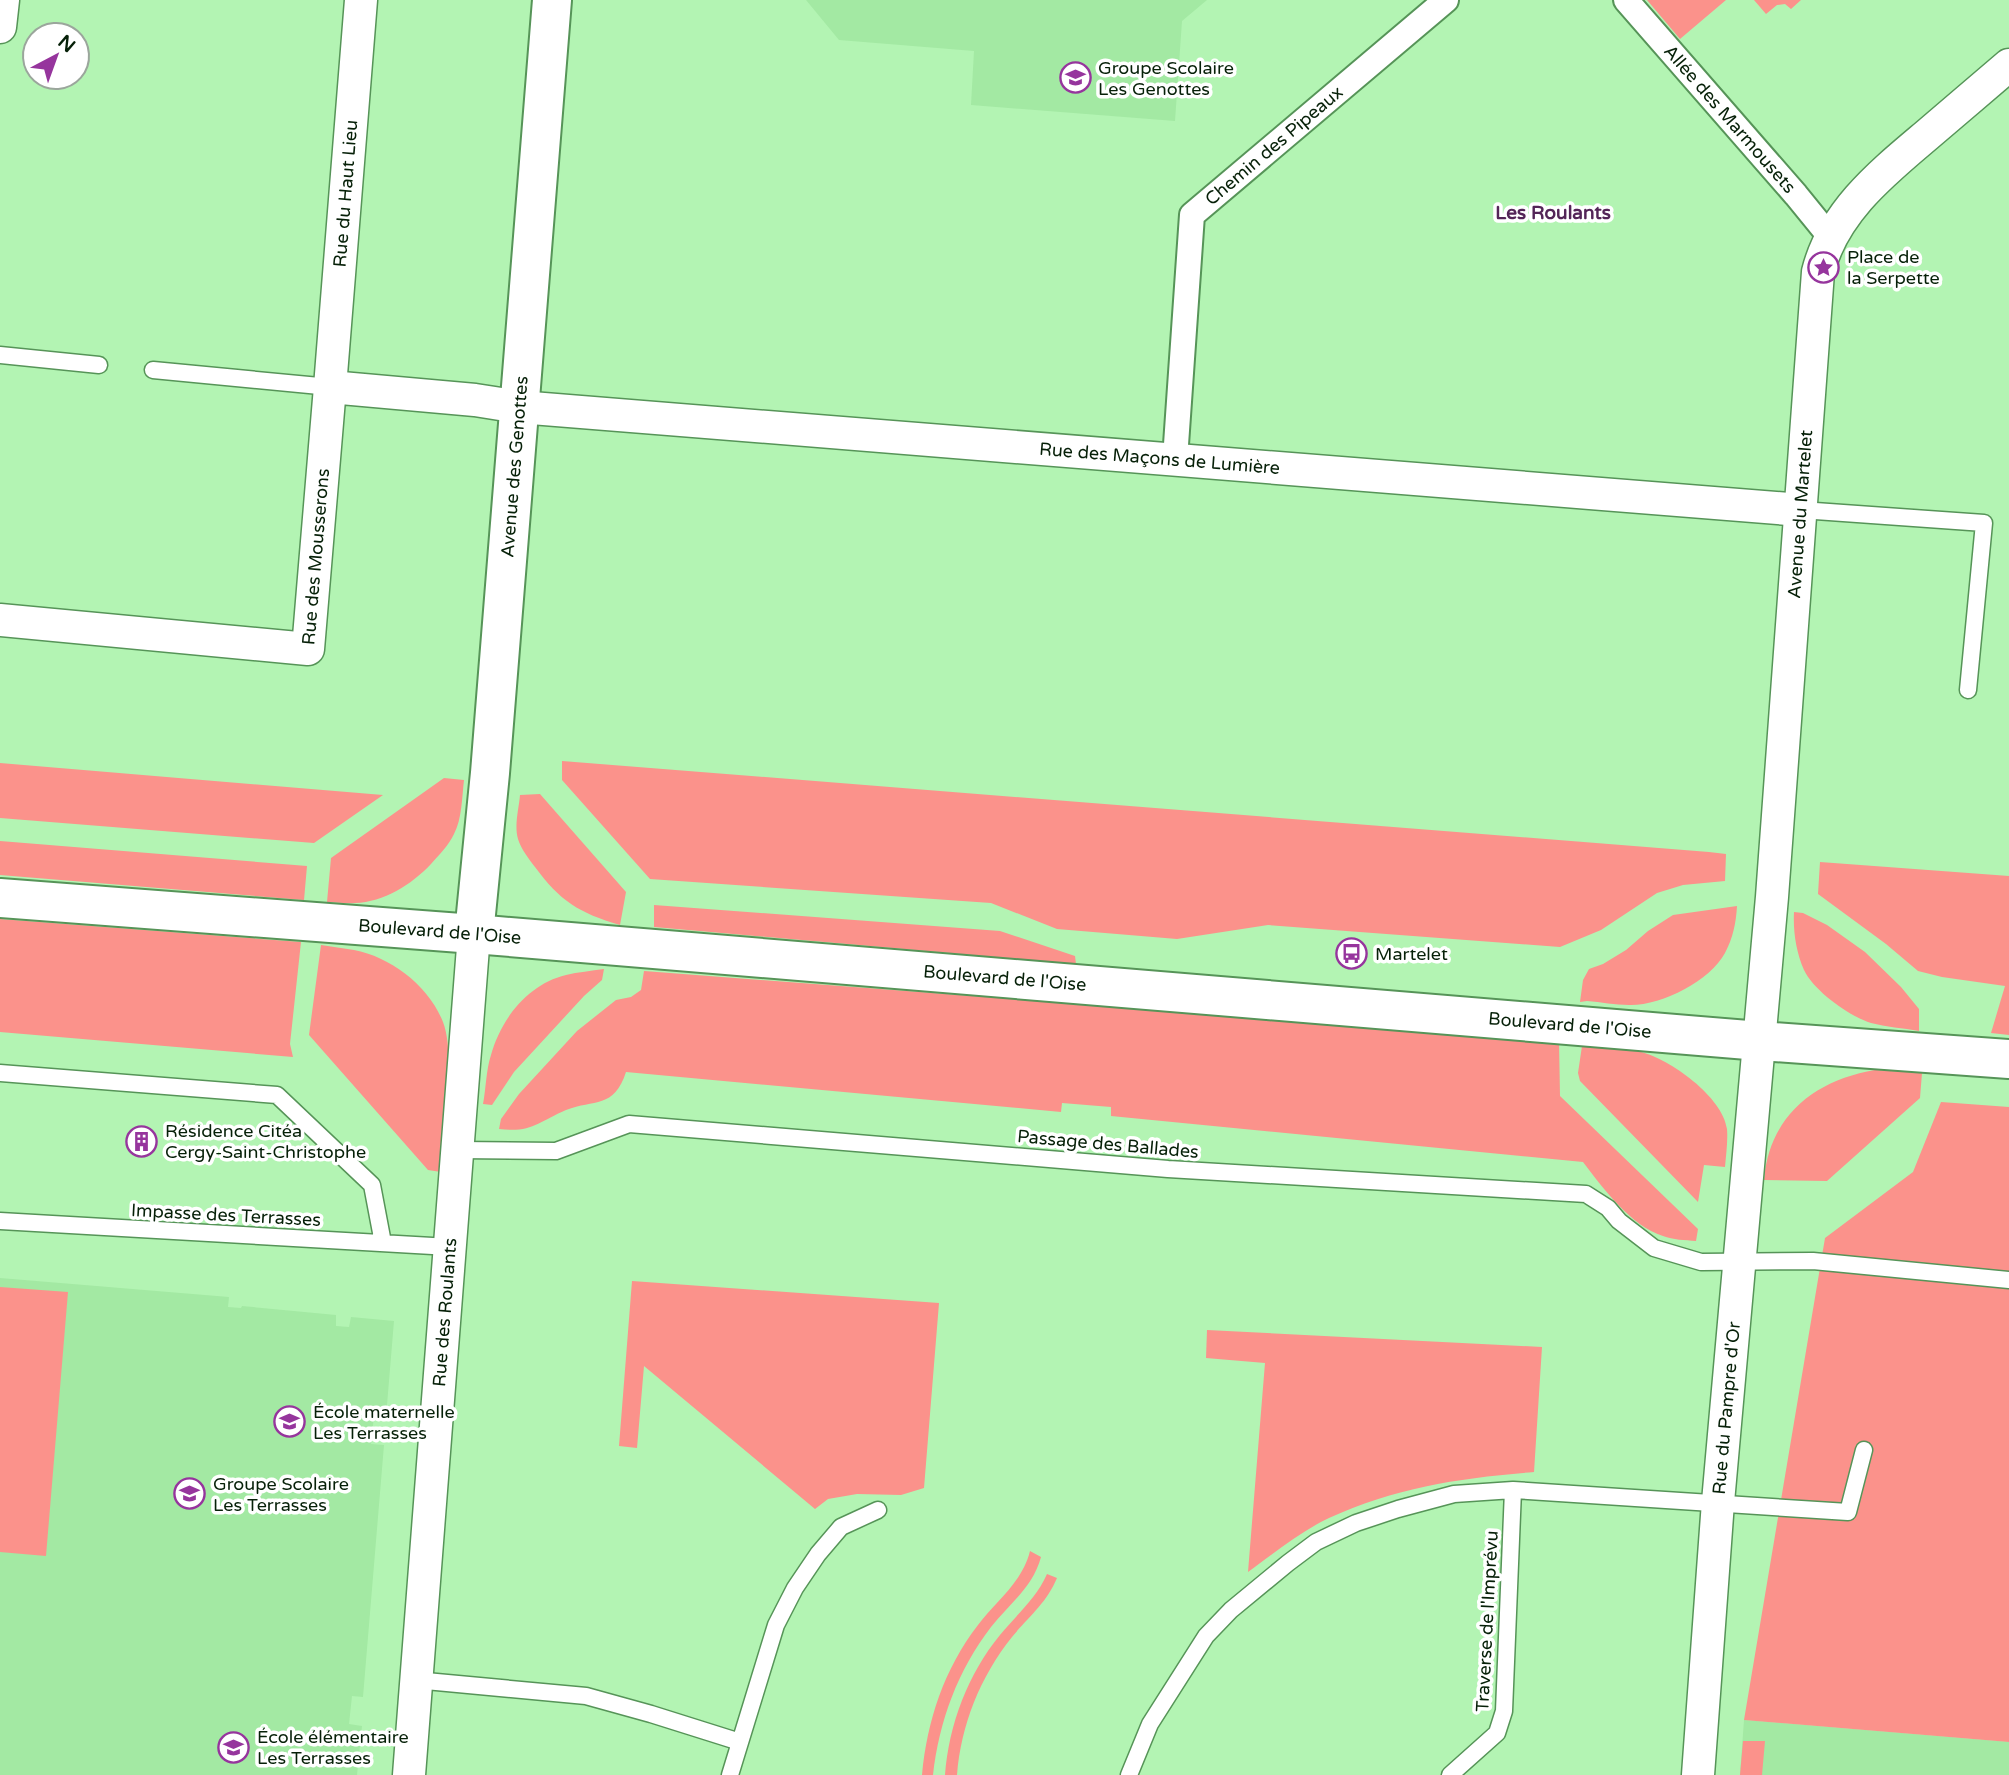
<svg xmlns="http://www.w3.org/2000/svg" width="2009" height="1775" viewBox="0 0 2009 1775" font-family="'Varela Round',sans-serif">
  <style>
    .built { fill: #a3e9a3 }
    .green { fill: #fb928b }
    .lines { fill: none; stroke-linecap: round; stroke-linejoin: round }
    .service-casing { stroke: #569458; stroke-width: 19 }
    .pedestrian-casing { stroke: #569458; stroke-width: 28 }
    .minor-casing { stroke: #569458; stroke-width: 35 }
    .tertiary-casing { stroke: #569458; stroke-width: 42 }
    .secondary-casing { stroke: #569458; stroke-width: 42 }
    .service { stroke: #fff; stroke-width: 16 }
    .pedestrian { stroke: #fff; stroke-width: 24 }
    .minor { stroke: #fff; stroke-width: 32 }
    .tertiary { stroke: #fff; stroke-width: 38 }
    .secondary { stroke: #fff; stroke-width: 38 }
    .labels { text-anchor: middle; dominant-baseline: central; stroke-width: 7; stroke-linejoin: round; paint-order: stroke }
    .poi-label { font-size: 18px; fill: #062008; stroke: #fff; text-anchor: start }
    .street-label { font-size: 18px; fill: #062008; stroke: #fff }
    .neighbourhood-label { font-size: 19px; font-weight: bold; fill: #532557; stroke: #fff }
  </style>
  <rect width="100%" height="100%" fill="#b3f4b3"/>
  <path class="built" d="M806 0H1207L1182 21 1175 121 971 105 974 51 839 40Z
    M0 1278 229 1297 228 1307 241 1308 242 1306 336 1315V1326L349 1327 351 1317 394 1321 386 1417 374 1416 371 1444 384 1445 363 1697 352 1696 349 1724 362 1726 357 1775H0Z
    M1744 1720 2009 1742V1775H1740Z"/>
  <path class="green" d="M1647 0H1726L1680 39Z
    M1754 0H1801L1791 9 1785 4 1777 5 1766 14Z
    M562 761 1709 852 1726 854 1725 881 1683 885 1657 893 1601 930 1560 947 1268 925 1177 939 1057 929 991 903 650 879 562 780Z
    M0 763 383 795 314 843 0 818Z
    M444 778 464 780C462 797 462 819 454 834 449 845 439 855 431 864 411 885 384 902 355 903 346 904 336 902 327 902L331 858Z
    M540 794 626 892 620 925C579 913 560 901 535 867 529 859 521 849 518 839 514 825 519 808 520 795Z
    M0 841 307 866 304 900 0 875Z
    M1820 862 2009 876V1035L1991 1033 2005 986 1942 977 1918 971 1886 944 1818 894Z
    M654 905 1000 931 1075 956 1076 964 654 927Z
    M1737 906C1736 923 1733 938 1725 953 1710 981 1661 1006 1629 1005 1615 1005 1601 1002 1587 1001L1580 1002 1583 980 1589 969 1603 964 1626 950 1648 931 1673 915Z
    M1794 912 1803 913 1827 925 1865 952 1901 987 1919 1009V1031C1903 1028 1886 1027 1871 1023 1849 1016 1814 991 1804 970 1796 952 1793 931 1794 912Z
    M0 919 301 942 290 1044 293 1057 0 1032Z
    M321 945C332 947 343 948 354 950 391 957 429 986 443 1022 456 1056 444 1134 441 1172L428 1170 309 1035Z
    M604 969 602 980 584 996 514 1072 492 1105 483 1104C486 1088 486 1070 491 1055 501 1019 528 984 566 975 578 972 591 971 604 969Z
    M644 971 1559 1041 1560 1096 1698 1229 1696 1241C1685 1240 1673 1240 1663 1236 1631 1226 1603 1188 1583 1162L1111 1116V1107L1062 1103 1061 1112 626 1072C614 1109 594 1099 566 1110 538 1122 532 1133 499 1129L501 1119 519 1094 577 1031 616 1000 631 997 641 990Z
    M1582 1046C1601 1048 1622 1048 1641 1052 1670 1059 1723 1097 1727 1129 1728 1141 1726 1155 1725 1167L1704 1165 1698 1202 1580 1081 1578 1073Z
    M1875 1070 1922 1073 1920 1098 1827 1181 1764 1180C1769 1116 1815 1080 1875 1070Z
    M1941 1102 2009 1107V1742L1744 1720 1825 1238 1913 1172Z
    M632 1281 939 1303 924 1488 901 1495 857 1494 828 1499 815 1509 644 1366 637 1448 619 1446Z
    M0 1287 68 1292 46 1556 0 1552Z
    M1207 1330 1542 1347 1534 1472C1460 1478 1397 1487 1329 1518 1301 1531 1273 1554 1248 1572L1265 1363 1206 1358Z
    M1030 1551 1041 1557C1033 1587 1010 1603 991 1627 958 1670 939 1721 933 1775H922C927 1721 944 1669 978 1625 996 1601 1022 1583 1030 1551Z
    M1047 1574 1057 1578C1046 1604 1029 1616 1012 1637 980 1677 961 1725 957 1775H945C949 1724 968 1674 1000 1635 1017 1614 1036 1599 1047 1574Z
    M1743 1741H1765L1762 1775H1740Z"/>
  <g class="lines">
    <defs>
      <path id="service" d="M0 355 99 365
        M153 370 330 387
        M1801 510 1984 523 1968 690
        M0 1073 277 1095 372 1185 383 1243
        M458 1150 556 1151 629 1124 1168 1169 1586 1194 1608 1208 1619 1221 1654 1248 1701 1262 1813 1261 2009 1280
        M0 1221 450 1247
        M415 1680 586 1696 651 1714 740 1742
        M730 1775 776 1625 795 1588 818 1554 841 1527 878 1510
        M1129 1775 1150 1724 1206 1636 1231 1610 1288 1563 1316 1542 1356 1523 1398 1509 1454 1494 1513 1490 1848 1512 1864 1450
        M1450 1775 1497 1733 1504 1711 1513 1490"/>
      <g id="pedestrian">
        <path id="s1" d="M1626 0 1796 195 1831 238"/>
        <path id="s2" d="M1175 459 1192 215 1446 0"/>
      </g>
      <g id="minor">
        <path d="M0 27 3 0"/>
        <path id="s3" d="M330 387 361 0"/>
        <path id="s4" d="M0 620 308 649 330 387 475 400 519 407 1801 510"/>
        <path id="s5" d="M409 1775 474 934"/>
        <path id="s6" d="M1698 1775 1718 1502 1772 897 1818 272C1833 212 1882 173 1927 135 1954 112 1982 88 2009 65"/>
      </g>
      <g id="tertiary">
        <path id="s7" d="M474 934 490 773 552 0"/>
      </g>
      <g id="secondary">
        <path id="s8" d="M0 898 474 934 1760 1041 2009 1059"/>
      </g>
    </defs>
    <use href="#service" class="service-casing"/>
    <use href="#pedestrian" class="pedestrian-casing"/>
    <use href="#minor" class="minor-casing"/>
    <use href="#tertiary" class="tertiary-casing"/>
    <use href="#secondary" class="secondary-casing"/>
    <use href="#service" class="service"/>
    <use href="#pedestrian" class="pedestrian"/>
    <use href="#minor" class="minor"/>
    <use href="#tertiary" class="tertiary"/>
    <use href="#secondary" class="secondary"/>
  </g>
  <defs>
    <symbol id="school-ring" viewBox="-11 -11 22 22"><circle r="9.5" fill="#fff" stroke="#96359d" stroke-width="1.5"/><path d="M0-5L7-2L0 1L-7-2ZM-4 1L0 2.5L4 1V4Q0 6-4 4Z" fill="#96359d"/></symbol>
    <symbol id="sight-ring" viewBox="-11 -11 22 22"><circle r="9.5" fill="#fff" stroke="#96359d" stroke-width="1.5"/><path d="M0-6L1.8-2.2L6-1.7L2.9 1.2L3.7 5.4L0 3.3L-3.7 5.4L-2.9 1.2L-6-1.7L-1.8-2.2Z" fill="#96359d"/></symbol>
    <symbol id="bus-ring" viewBox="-11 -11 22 22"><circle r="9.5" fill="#fff" stroke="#96359d" stroke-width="1.5"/><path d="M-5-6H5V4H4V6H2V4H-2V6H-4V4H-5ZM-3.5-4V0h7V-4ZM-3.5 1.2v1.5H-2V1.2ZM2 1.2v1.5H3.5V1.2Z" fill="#96359d"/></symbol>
    <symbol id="building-ring" viewBox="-11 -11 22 22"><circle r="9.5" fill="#fff" stroke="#96359d" stroke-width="1.5"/><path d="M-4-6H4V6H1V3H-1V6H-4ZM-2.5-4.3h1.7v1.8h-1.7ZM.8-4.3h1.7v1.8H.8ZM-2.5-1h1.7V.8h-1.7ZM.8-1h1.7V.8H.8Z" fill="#96359d"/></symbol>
  </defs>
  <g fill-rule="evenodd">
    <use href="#school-ring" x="1058" y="60" width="35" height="35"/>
    <use href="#sight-ring" x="1806" y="250" width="35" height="35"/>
    <use href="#bus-ring" x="1334" y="936" width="35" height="35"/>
    <use href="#building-ring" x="124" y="1124" width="35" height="35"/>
    <use href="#school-ring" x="272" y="1404" width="35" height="35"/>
    <use href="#school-ring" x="172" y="1476" width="35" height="35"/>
    <use href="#school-ring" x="216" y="1730" width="35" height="35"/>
  </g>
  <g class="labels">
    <g class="poi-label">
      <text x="1098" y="68">Groupe Scolaire<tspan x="1098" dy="21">Les Genottes</tspan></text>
      <text x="1847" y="257">Place de<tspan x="1847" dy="21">la Serpette</tspan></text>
      <text x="1375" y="954">Martelet</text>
      <text x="165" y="1131">Résidence Citéa<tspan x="165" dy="21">Cergy-Saint-Christophe</tspan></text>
      <text x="313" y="1412">École maternelle<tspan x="313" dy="21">Les Terrasses</tspan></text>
      <text x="213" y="1484">Groupe Scolaire<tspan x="213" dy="21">Les Terrasses</tspan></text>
      <text x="257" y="1737">École élémentaire<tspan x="257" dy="21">Les Terrasses</tspan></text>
    </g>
    <g class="street-label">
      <text stroke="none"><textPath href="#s1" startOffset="158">Allée des Marmousets</textPath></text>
      <text stroke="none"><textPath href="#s2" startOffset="352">Chemin des Pipeaux</textPath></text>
      <text stroke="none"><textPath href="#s3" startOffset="194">Rue du Haut Lieu</textPath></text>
      <text stroke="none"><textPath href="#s4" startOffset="1405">Rue des Maçons de Lumière</textPath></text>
      <text stroke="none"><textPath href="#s7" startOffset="469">Avenue des Genottes</textPath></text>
      <text stroke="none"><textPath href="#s6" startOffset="1265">Avenue du Martelet</textPath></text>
      <text stroke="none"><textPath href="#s4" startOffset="402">Rue des Mousserons</textPath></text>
      <text stroke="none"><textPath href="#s8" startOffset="441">Boulevard de l'Oise</textPath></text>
      <text stroke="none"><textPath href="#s8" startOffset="1008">Boulevard de l'Oise</textPath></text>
      <text stroke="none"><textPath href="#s8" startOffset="1575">Boulevard de l'Oise</textPath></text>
      <text transform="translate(1108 1144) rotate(5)">Passage des Ballades</text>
      <text transform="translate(226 1215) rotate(3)">Impasse des Terrasses</text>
      <text stroke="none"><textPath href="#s5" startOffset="464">Rue des Roulants</textPath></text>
      <text stroke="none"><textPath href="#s6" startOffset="368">Rue du Pampre d'Or</textPath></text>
      <text transform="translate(1487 1621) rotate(-87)">Traverse de l'Imprévu</text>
    </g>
    <g class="neighbourhood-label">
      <text x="1553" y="213">Les Roulants</text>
    </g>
  </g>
  <g transform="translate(56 56) rotate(41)"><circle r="33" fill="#ffffff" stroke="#9ba69c" stroke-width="2"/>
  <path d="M0-5L12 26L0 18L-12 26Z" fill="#96359d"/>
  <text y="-10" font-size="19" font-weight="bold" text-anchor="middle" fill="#062008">N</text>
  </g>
</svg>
